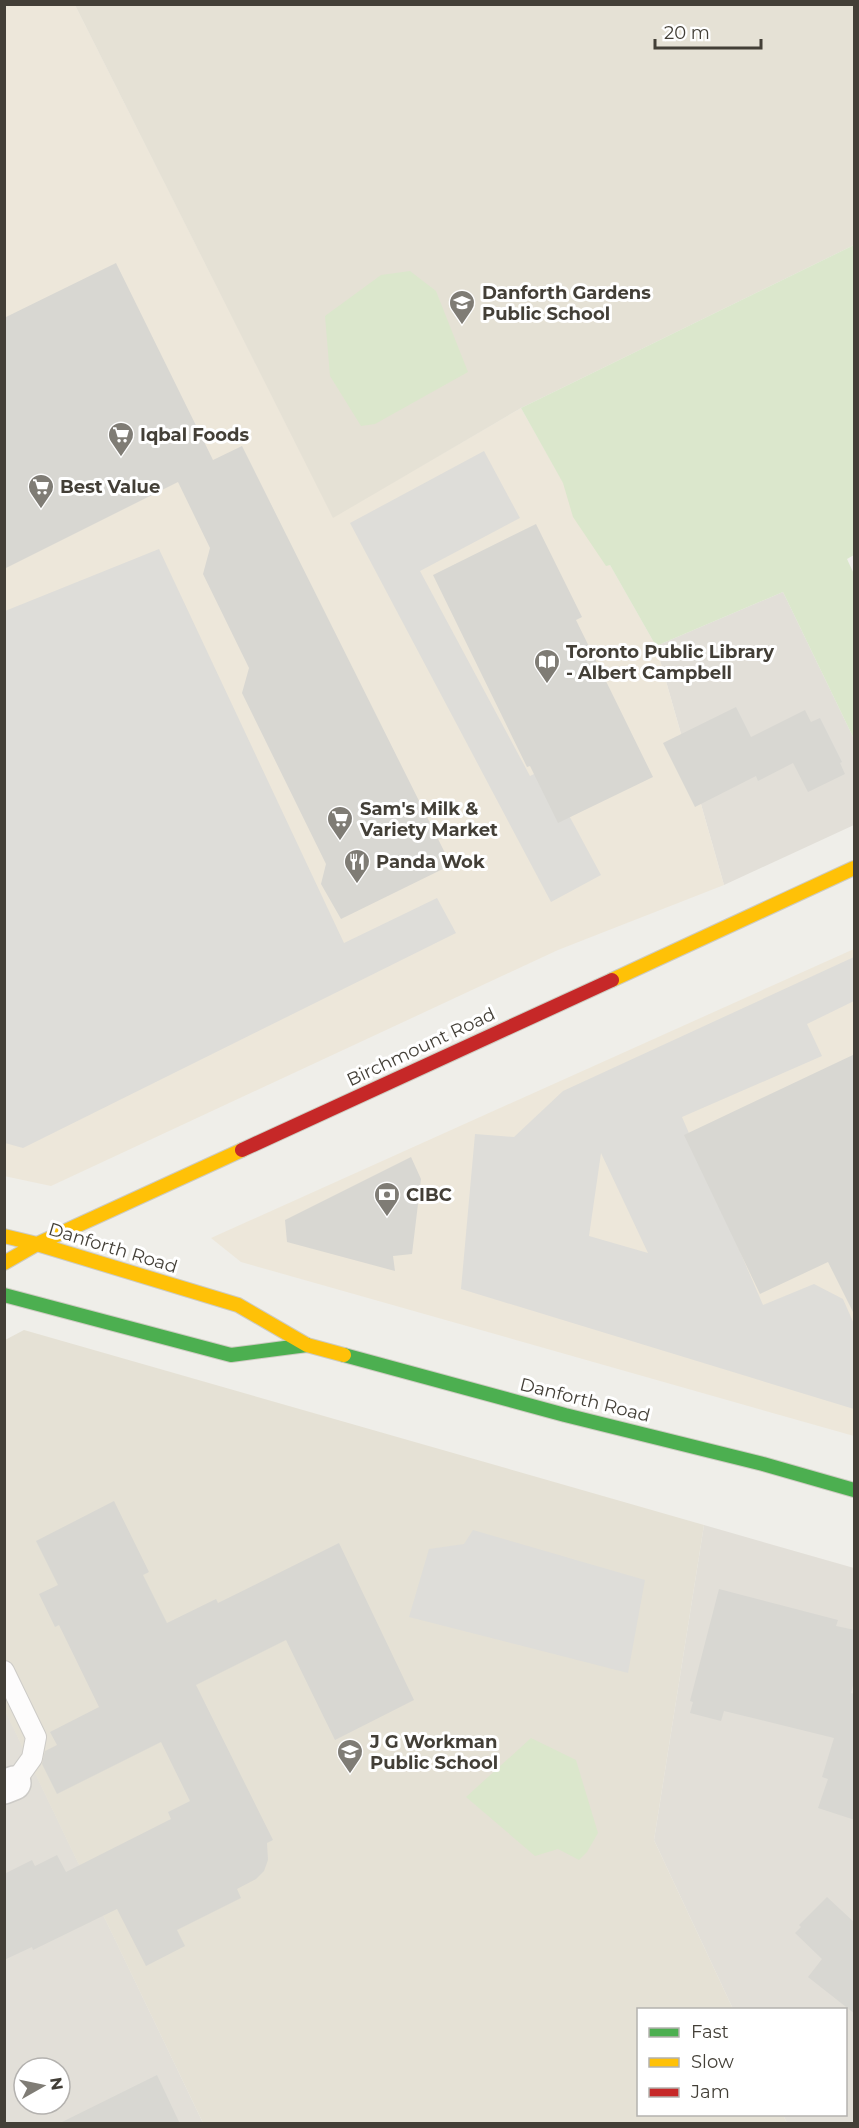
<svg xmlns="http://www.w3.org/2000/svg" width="859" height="2128" viewBox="0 0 859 2128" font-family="Montserrat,sans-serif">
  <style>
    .residential { fill: #e2dfd8; fill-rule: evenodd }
    .commercial { fill: #ede7da }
    .education { fill: #e5e1d5 }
    .green { fill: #dbe7cc }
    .parking { fill: #deddd9; fill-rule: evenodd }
    .building { fill: #d8d7d2 }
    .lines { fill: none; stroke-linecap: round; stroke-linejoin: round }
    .lane-casing { stroke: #cdcbc7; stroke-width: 22 }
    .street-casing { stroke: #cdcbc7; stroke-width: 36 }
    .fast-casing { stroke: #cdcbc1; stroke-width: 16 }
    .slow-casing { stroke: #cdcbc1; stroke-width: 16 }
    .jam-casing { stroke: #cdcbc1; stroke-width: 16 }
    .lane { stroke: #fdfcfc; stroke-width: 20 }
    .street { stroke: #fdfcfc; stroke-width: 33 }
    .fast { stroke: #4caf50; stroke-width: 14 }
    .slow { stroke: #ffc107; stroke-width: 14 }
    .jam { stroke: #c62828; stroke-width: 14 }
    .labels { text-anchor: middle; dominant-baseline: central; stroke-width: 6; stroke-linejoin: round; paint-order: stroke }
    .poi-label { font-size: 18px; font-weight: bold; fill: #433f37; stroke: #fff; text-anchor: start }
    .street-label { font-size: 18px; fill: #433f37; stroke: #fff }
  </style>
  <rect width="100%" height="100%" fill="#efeee9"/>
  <path class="residential" d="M783 592 854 739V825L724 885 656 646Z
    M704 1525 854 1568V2123H787L783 2115 846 2114V2010L733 2009 654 1840Z
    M5 1710 203 2123H5ZM24 2068H60V2104H24Z"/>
  <path class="commercial" d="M4 5H75L333 517 521 408 656 646 724 885 558 950 51 1186 4 1176Z
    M854 949V1436L241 1262 211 1238Z"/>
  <path class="education" d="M75 5H854V245L521 408 333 518Z
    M24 1330 704 1525 654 1840 733 2009 638 2010V2114L783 2115 787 2123H203L5 1711V1340Z"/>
  <path class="green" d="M854 245V555L847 559 854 574V739L783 592 656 646 610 565 606 566 573 517 563 483 521 408Z
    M410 271 436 291 468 372 375 424 361 426 330 376 325 316 381 275Z
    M531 1738 576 1760 598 1833 587 1852 579 1860 558 1849 535 1856 466 1797Z"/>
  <path class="parking" d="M484 451 520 518 420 571 530 776 544 769 601 875 551 902 350 523Z
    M159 549 344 943 437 898 456 933 23 1148 5 1143V611Z
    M854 957V1001L807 1024 822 1056 682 1117 763 1305 814 1284 843 1299 854 1324V1409L461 1289 475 1134 514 1137 563 1091ZM601 1153 648 1253 589 1236Z
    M473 1530 645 1580 628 1673 409 1617 429 1549 464 1544Z"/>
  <path class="building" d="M116 263 213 460 242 446 451 865 341 919 321 884 326 864 242 693 249 668 203 574 210 548 178 482 4 569V318Z
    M536 524 582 617 576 620 653 777 558 823 530 766 527 767 433 575Z
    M736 707 751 737 805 710 811 722 820 718 842 762 840 763 845 774 808 792 793 763 758 781 756 776 695 807 663 743Z
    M855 1054V1316L828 1262 760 1294 684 1135Z
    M411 1157 421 1179 412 1254 393 1256 395 1271 287 1242 285 1220Z
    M114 1501 149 1572 143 1575 167 1623 216 1599 218 1603 339 1543 414 1700 335 1740 286 1640 196 1685 273 1840 267 1843 268 1860 264 1871 256 1879 237 1889 241 1898 177 1930 185 1946 146 1966 117 1909 33 1950 32 1947 4 1960V1874L32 1860 35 1866 57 1855 66 1872 171 1819 168 1812 190 1801 161 1742 57 1794 42 1764 45 1751 57 1745 50 1732 99 1707 59 1625 55 1627 39 1594 58 1585 36 1541Z
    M719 1589 838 1620 836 1626 855 1630V1678L851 1693 855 1694V1820L818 1808 828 1779 822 1777 834 1738 724 1711 721 1721 690 1713 693 1702 690 1701Z
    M827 1897 855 1923V2014L808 1977 822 1959 795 1933 801 1927 799 1925Z
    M157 2075 180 2124H58Z"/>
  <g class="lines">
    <defs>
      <path id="lane" d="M4 1671 36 1737 32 1758 14 1783"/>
      <path id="street" d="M4 1787 14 1783"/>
      <path id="fast" d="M4 1295 231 1355 307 1345
        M344 1355 565 1415 763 1464 854 1490"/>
      <path id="slow" d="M612 980 854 868
        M4 1236 37 1244 238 1305 307 1345 344 1355
        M4 1263 37 1244 242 1150"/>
      <path id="jam" d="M242 1150 612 980"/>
    </defs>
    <use href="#lane" class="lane-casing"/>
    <use href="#street" class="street-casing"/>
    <use href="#fast" class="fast-casing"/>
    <use href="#slow" class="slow-casing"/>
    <use href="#jam" class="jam-casing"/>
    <use href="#lane" class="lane"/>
    <use href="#street" class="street"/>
    <use href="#fast" class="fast"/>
    <use href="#slow" class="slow"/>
    <use href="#jam" class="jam"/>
  </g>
  <defs>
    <symbol id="school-pin" viewBox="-11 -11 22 30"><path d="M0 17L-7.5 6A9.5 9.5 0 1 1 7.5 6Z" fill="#7f7c75" stroke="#fff"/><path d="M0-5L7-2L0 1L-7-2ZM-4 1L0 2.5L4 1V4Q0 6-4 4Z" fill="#fff"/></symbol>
    <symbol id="supermarket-pin" viewBox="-11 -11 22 30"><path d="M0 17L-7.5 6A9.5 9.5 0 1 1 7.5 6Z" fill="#7f7c75" stroke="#fff"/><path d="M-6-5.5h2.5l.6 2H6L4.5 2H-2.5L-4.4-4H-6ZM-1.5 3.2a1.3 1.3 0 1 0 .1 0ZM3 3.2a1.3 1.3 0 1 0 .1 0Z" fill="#fff"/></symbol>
    <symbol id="library-pin" viewBox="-11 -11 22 30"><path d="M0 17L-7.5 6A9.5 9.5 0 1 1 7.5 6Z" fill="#7f7c75" stroke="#fff"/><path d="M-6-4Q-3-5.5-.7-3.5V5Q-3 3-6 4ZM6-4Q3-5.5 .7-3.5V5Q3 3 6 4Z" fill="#fff"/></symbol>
    <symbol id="restaurant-pin" viewBox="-11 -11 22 30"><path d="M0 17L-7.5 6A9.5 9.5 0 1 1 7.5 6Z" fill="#7f7c75" stroke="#fff"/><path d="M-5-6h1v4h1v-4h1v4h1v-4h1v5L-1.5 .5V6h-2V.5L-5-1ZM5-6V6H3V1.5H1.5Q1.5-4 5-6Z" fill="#fff"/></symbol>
    <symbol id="bank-pin" viewBox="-11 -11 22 30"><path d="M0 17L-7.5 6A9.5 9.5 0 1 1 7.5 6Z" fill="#7f7c75" stroke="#fff"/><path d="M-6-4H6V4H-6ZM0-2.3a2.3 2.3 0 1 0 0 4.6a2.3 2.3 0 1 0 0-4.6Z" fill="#fff"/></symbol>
  </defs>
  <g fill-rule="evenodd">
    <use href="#school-pin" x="447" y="288" width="30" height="40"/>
    <use href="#supermarket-pin" x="106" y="420" width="30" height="40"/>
    <use href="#supermarket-pin" x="26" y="472" width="30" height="40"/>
    <use href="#library-pin" x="532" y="647" width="30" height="40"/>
    <use href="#supermarket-pin" x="325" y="804" width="30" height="40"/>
    <use href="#restaurant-pin" x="342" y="847" width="30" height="40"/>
    <use href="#bank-pin" x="372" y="1180" width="30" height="40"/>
    <use href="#school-pin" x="335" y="1737" width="30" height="40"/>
  </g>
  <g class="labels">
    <g class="poi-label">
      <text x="482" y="293">Danforth Gardens<tspan x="482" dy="21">Public School</tspan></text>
      <text x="140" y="435">Iqbal Foods</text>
      <text x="60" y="487">Best Value</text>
      <text x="566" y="652">Toronto Public Library<tspan x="566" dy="21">- Albert Campbell</tspan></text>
      <text x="360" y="809">Sam's Milk &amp;<tspan x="360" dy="21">Variety Market</tspan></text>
      <text x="376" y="862">Panda Wok</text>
      <text x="406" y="1195">CIBC</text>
      <text x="370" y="1742">J G Workman<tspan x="370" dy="21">Public School</tspan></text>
    </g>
    <g class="street-label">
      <text transform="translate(421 1047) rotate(-25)">Birchmount Road</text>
      <text transform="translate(113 1248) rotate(17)">Danforth Road</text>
      <text transform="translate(585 1400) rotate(14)">Danforth Road</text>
    </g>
  </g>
  <rect width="859" height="2128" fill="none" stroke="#433f37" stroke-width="12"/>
  <rect x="637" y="2008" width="210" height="108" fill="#ffffff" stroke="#b4b2af" stroke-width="1.5"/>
  <rect x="649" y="2028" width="30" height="9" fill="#4caf50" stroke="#b4b2af" stroke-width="1.5"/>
  <text x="691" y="2038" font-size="18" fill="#433f37">Fast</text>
  <rect x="649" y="2058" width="30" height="9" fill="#ffc107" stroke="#b4b2af" stroke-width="1.5"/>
  <text x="691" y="2068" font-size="18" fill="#433f37">Slow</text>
  <rect x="649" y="2088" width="30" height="9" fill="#c62828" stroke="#b4b2af" stroke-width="1.5"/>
  <text x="691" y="2098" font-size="18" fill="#433f37">Jam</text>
  <g transform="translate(42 2086) rotate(81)"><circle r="28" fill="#ffffff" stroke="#b4b2af" stroke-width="1.5"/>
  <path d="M0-4.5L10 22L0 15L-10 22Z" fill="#7f7c75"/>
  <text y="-9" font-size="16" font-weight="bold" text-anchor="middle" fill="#433f37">N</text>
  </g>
  <path d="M655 39v9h106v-9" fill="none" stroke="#433f37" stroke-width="3"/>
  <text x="664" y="39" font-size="18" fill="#433f37" stroke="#ffffff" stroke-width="4.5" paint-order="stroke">20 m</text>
</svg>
